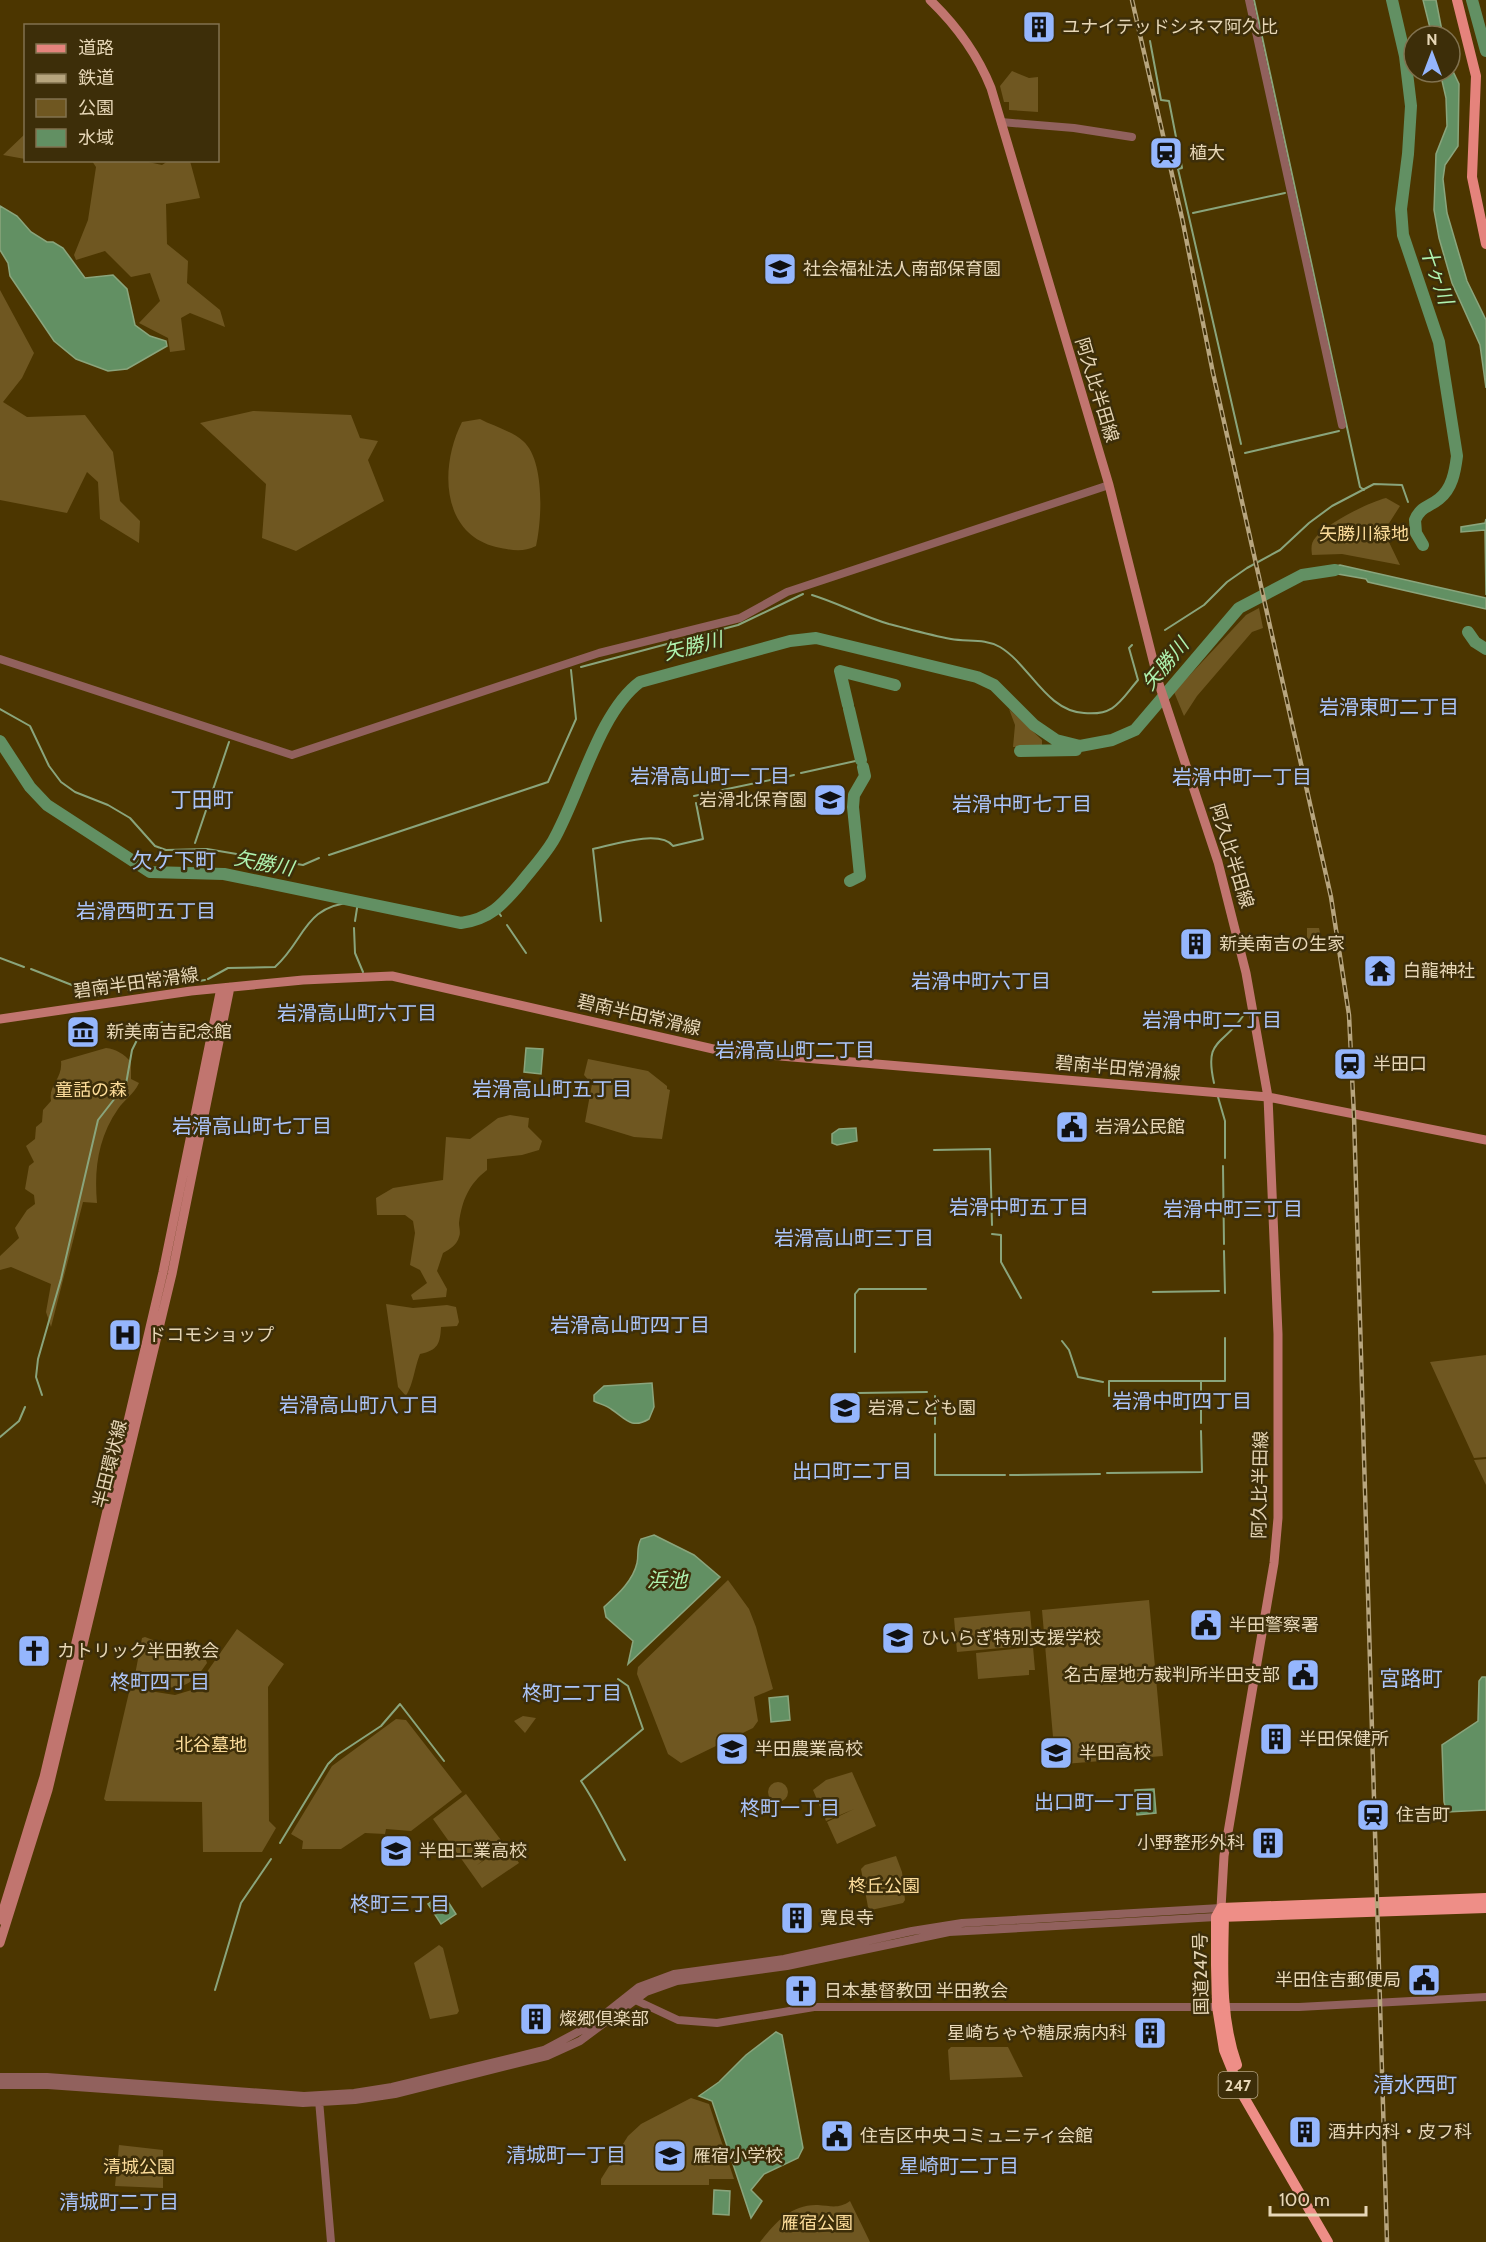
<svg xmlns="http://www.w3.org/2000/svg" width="1486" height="2242" viewBox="0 0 1486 2242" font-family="Cabin,'Noto Sans JP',sans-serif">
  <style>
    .green { fill: #6f5721 }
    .water { fill: #629063; stroke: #8aa57c; stroke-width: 1.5 }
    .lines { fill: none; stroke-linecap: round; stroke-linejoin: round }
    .stream { stroke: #8aa57c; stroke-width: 2 }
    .river { stroke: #629063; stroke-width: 12 }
    .tertiary { stroke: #91615d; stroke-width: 8 }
    .secondary { stroke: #c1756f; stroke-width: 9 }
    .primary { stroke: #e5837c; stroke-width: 10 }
    .trunk { stroke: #ee8e87; stroke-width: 10 }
    .rail-casing { stroke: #b7a57e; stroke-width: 4.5 }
    .rail { stroke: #3d2e09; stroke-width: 2; stroke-dasharray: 7; stroke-linecap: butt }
    .labels { text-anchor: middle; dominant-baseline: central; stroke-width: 5; stroke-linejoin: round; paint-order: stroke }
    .shield { fill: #3d2e09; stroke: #b4a483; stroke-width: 1.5 }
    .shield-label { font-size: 16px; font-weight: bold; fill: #e7d7b7 }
    .poi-label { font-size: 18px; fill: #e7d7b7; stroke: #3d2e09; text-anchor: start }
    .street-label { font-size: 18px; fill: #e7d7b7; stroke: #3d2e09 }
    .park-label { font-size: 18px; fill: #fcdc9a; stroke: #3d2e09 }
    .water-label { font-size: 20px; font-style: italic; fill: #aff3b0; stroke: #3d2e09 }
    .neighbourhood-label { font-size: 20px; fill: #abc4f9; stroke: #3d2e09 }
    .quarter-label { font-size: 21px; fill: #abc4f9; stroke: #3d2e09 }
  </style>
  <rect width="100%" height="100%" fill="#4c3600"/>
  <path class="green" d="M1012 71 1029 78 1038 77V112L1009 110V102H1004L1000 86Z
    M25 134V159L3 155Z
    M92 161H144L162 165 168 161H190L200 198 166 204 167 244 188 261 187 283 220 310 225 327 190 313 181 318 185 350 170 352 168 338 139 323 160 301 150 273 131 277 105 251 76 260 74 255 88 220 96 167Z
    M0 290 34 353 22 378 3 402 27 417 85 415 113 452 120 501 140 521 139 543 100 519 98 482 87 472 67 513 0 500Z
    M253 411 351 415 360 438 378 441 368 460 384 501 296 551 262 538 266 484 200 423Z
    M480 419C493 426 512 431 523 441 545 460 542 520 536 546 522 553 511 550 496 547 440 533 440 465 462 422Z
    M1386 498 1400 506 1386 528 1387 538 1400 565 1342 554 1312 555C1311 548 1311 542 1316 537 1328 523 1367 503 1386 498Z
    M1259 608 1263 628 1252 632 1197 696 1184 716 1174 692 1246 615Z
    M1009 709 1042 740V747H1013L1015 725Z
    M1307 928H1319L1322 943H1307Z
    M106 1048C116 1049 124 1054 131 1062V1079L139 1083C134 1094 124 1100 118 1109 98 1138 94 1169 97 1203L83 1202 51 1327 46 1312 51 1284 11 1267 0 1270V1256L19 1238 15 1228 27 1210 35 1204 34 1195 25 1189 29 1166 34 1162 26 1146 35 1139 36 1127 42 1122 43 1110 51 1101C48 1085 63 1079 61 1061Z
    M588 1059 648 1071 667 1086V1089L670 1090 662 1139 634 1137 585 1122 592 1084 584 1075Z
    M510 1115 529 1118 528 1127 542 1141 539 1150 522 1155 487 1159V1170C469 1184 462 1200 459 1223 459 1227 461 1233 459 1237 457 1245 450 1249 443 1253L437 1271 447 1289 446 1297 413 1300 411 1295 427 1283 420 1270 410 1265 415 1233 413 1221 405 1215H377L376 1198 393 1188 443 1180 446 1137 470 1139 498 1118Z
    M386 1304 413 1308 447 1305 456 1307 459 1322 457 1326 441 1327C440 1344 438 1350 420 1354 414 1369 414 1382 406 1396L398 1387Z
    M1486 1355V1457L1474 1458 1430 1362Z
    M1486 1459V1485L1474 1460Z
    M728 1580 749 1609 756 1627 773 1689 754 1697 758 1721 753 1728 681 1763 668 1754 637 1674 638 1667Z
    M1149 1600 1163 1756 1064 1764 1063 1760H1055L1042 1610Z
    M1030 1611 1033 1645 957 1652 954 1618Z
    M237 1629 284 1664 268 1687 269 1821 276 1828 262 1852H203L202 1802 106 1801 104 1799 130 1688 175 1695 195 1689Z
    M145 1637 206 1660 207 1663C184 1697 171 1688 134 1680L142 1638Z
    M1033 1647 1035 1670H1029V1675L978 1679 976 1653Z
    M523 1716 536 1718 525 1733 514 1721Z
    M396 1719 406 1720 462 1792 411 1831 386 1829 385 1834 365 1833 341 1849H302L303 1841 291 1834 332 1766Z
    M852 1772 876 1826 837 1844 827 1822 854 1809 826 1821 813 1790 826 1780Z
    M768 1792a10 10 0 1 1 20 0a10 10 0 1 1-20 0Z
    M466 1794 504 1844 477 1865 507 1845 519 1863 482 1888 433 1819Z
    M896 1856 902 1872 905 1900 903 1903 871 1910 868 1907 861 1869 865 1865Z
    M439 1945 443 1948 459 2011 457 2014 430 2019 414 1963Z
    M951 2047H1008L1023 2077 950 2080 948 2050Z
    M691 2098 709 2104 734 2179H709V2185H601V2179L628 2136 641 2124Z
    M119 2145 163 2150V2188L115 2186Z
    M850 2201 870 2242H760C775 2223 791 2204 818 2205 831 2206 839 2209 850 2201Z"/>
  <path class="water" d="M1423 0H1436L1443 36H1432Z
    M1450 65 1459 84 1458 146 1445 165 1443 179 1447 213 1467 281 1486 320V388L1480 345 1452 283 1439 238 1434 210 1436 154 1447 126 1446 98 1440 72H1450Z
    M0 206 17 216 31 232 47 242H53L63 248 85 278 113 275 127 289 135 325 150 336 166 341 167 346 127 369 108 371 76 359 54 341 10 276 8 263 0 250Z
    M1486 519V595L1485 530 1461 532V527L1485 523Z
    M1340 565 1486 598V609L1368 582 1366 579 1315 570Z
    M526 1048 543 1049 541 1074 524 1072Z
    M856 1128 857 1141 837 1145 832 1143V1134L839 1129Z
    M652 1383 654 1407 649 1419C631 1430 625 1418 611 1409 606 1405 599 1404 594 1401V1395L604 1386Z
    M654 1535 694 1555 720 1577 628 1664 633 1641 606 1617 604 1607C617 1595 633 1581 637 1563 639 1553 636 1549 641 1539Z
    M1482 1677H1486V1810L1447 1812 1444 1802 1442 1745 1478 1721 1479 1681Z
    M788 1696 790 1720 771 1722 769 1698Z
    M1154 1789 1156 1813 1137 1815 1135 1790Z
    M443 1894 456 1914 441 1924 428 1904Z
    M776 2032 782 2035 803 2148 798 2158 764 2174 751 2190 762 2201 751 2218 712 2101 699 2096 719 2082 746 2055Z
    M714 2190 730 2191 729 2215 713 2214Z"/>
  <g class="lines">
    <path class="stream" d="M1254 0 1360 487 1364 490
      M1150 41 1161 100 1169 101 1182 168 1178 169 1241 444
      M1193 213 1285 193
      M1245 453 1339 431
      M812 595C838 603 862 616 889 624 909 629 930 635 951 639 967 642 985 638 1000 647 1030 665 1046 711 1084 713 1115 716 1120 701 1138 680L1129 648 1132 645
      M1165 630 1204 605 1227 582 1247 568 1280 550 1309 523 1332 506 1374 484 1402 485 1408 502
      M581 667 738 625 803 594
      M848 706 842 672 893 682
      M0 709 30 726 49 766 61 782 75 792 108 805 130 818 155 846 166 850 207 849 303 865 319 858
      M801 773 860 760 850 711
      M694 796 794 775
      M195 843 229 742
      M329 855 548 782 576 719 571 670
      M497 910 501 916
      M355 921 358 902
      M601 921 593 849C612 845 660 829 673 846L703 839 696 803
      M507 925 526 953
      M354 928 355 953 363 972
      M0 958 24 967
      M31 969 100 996
      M208 979 228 968 275 967C306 939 303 906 354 902
      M193 982 205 980
      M128 990 130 986 176 980 179 983H188
      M1214 1083C1204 1038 1222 1047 1243 1016
      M1218 1097 1225 1121V1158
      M934 1150 990 1149 992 1225
      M1223 1166 1224 1244
      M992 1234 1001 1235V1262L1021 1298
      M1224 1251 1225 1293
      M1153 1292 1219 1291
      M1062 1341 1069 1350 1078 1377 1103 1382
      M855 1352V1294L859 1289H926
      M1201 1381V1423
      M858 1393 927 1392
      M42 1395 36 1377 38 1359 61 1279 98 1120 126 1084 132 1050 139 1036 162 1022
      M1109 1396V1381H1225V1338
      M935 1424V1396
      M935 1434V1475H1005
      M0 1437 19 1421 25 1407
      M1107 1473 1202 1472 1201 1431
      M1010 1475 1100 1474
      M618 1679 628 1686 643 1729 581 1781C598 1806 610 1833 625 1860
      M280 1843 328 1764 337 1755 381 1726 400 1704 444 1761
      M215 1990 241 1903 271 1859"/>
    <path class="river" d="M1392 0 1405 56 1411 106 1408 154 1401 209 1403 235 1439 342 1457 456C1455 472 1452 489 1439 499 1429 507 1420 507 1415 520L1416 533 1423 545
      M1472 0 1486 51
      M1468 632 1475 642 1486 649
      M848 705 840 671 895 685
      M849 709 861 760
      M0 741 30 787 47 805 150 872 224 874 461 923C490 919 502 905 520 884 531 870 544 856 553 841 579 796 599 712 640 682L790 641 816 638 977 677 994 685 1034 725 1056 740 1080 746 1112 740 1135 730 1239 608 1302 575 1335 570
      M1020 751 1076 750
      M850 881 860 876 853 807 854 795 865 776 863 767"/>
    <path class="tertiary" d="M1249 0 1342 425
      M1001 122 1074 128 1132 137
      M0 659 292 755 599 653 740 618 787 592 1109 485
      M631 1998 678 2020 717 2023 814 2007H1299L1486 1997
      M0 2077H47L304 2096 354 2093 392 2087 544 2050 591 2025 639 1987 674 1974 784 1959 912 1931 962 1923 1221 1908
      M0 2085H48L303 2103 355 2100 395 2094 547 2056 580 2041 646 1992 677 1981 787 1966 949 1932 1216 1917
      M319 2100 331 2242"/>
    <path class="secondary" d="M930 0C957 26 977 53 991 88L1109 485 1159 684 1218 862 1246 973 1268 1097 1278 1334V1518L1274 1563 1224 1856 1221 1908
      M0 1019 191 991 303 980 392 976 722 1051 1268 1097 1486 1140
      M0 1920 44 1777 87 1596 163 1272 221 988
      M0 1943 48 1790 172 1274 230 987"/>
    <path class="primary" d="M1457 0 1476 76 1472 177 1486 244"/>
    <path class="trunk" d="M1221 1908 1216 1917V1965L1217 2007 1224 2050 1241 2092 1328 2242
      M1221 1908 1224 1916C1223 1967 1220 2017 1237 2065
      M1221 1908 1486 1898
      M1219 1917 1486 1908"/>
    <defs>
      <path id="rail" d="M1132 0 1182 218 1213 373 1331 897 1349 1015 1354 1116 1387 2242"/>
    </defs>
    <use href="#rail" class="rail-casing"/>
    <use href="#rail" class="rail"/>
  </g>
  <defs>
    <symbol id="building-square" viewBox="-11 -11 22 22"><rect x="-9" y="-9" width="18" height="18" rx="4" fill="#95b6fd" stroke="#3d2e09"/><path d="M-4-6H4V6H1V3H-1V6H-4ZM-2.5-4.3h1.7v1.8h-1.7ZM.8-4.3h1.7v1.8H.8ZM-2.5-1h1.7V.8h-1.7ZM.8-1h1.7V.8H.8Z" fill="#111"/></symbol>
    <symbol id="station-square" viewBox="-11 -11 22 22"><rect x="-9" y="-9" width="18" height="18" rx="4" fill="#95b6fd" stroke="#3d2e09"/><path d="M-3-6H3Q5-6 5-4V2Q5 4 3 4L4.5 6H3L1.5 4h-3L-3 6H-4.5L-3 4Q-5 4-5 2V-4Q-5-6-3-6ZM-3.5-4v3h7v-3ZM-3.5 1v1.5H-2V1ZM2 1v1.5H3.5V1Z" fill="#111"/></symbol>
    <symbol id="school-square" viewBox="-11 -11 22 22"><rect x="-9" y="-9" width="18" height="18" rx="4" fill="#95b6fd" stroke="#3d2e09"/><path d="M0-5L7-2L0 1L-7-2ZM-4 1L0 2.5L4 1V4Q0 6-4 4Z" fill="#111"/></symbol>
    <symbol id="temple-square" viewBox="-11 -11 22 22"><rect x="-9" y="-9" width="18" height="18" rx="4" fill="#95b6fd" stroke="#3d2e09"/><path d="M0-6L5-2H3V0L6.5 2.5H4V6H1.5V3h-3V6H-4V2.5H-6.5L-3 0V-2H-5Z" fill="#111"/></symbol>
    <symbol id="museum-square" viewBox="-11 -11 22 22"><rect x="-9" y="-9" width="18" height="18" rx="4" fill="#95b6fd" stroke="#3d2e09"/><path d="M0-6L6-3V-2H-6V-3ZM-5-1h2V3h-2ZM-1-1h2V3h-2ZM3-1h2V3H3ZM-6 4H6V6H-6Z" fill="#111"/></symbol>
    <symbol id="civic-square" viewBox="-11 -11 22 22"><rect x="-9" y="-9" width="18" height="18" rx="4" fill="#95b6fd" stroke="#3d2e09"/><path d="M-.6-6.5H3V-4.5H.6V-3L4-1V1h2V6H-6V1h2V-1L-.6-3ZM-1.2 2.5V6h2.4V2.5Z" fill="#111"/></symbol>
    <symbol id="hospital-square" viewBox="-11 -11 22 22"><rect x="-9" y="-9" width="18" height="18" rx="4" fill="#95b6fd" stroke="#3d2e09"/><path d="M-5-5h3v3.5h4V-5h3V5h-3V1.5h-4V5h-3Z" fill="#111"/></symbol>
    <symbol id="church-square" viewBox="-11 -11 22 22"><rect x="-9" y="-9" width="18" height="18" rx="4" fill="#95b6fd" stroke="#3d2e09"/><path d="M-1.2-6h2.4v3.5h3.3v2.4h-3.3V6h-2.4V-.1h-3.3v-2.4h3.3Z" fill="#111"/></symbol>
  </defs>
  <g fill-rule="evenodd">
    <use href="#building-square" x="1020" y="8" width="38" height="38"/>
    <use href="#station-square" x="1147" y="134" width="38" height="38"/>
    <use href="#school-square" x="761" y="250" width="38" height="38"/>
    <use href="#school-square" x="811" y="781" width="38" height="38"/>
    <use href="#building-square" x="1177" y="925" width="38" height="38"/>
    <use href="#temple-square" x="1361" y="952" width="38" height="38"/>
    <use href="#museum-square" x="64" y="1013" width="38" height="38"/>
    <use href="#station-square" x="1331" y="1045" width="38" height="38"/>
    <use href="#civic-square" x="1053" y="1108" width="38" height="38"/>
    <use href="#hospital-square" x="106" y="1316" width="38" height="38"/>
    <use href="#school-square" x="826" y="1389" width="38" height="38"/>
    <use href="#civic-square" x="1187" y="1606" width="38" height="38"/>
    <use href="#school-square" x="879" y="1619" width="38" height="38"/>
    <use href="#church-square" x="15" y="1632" width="38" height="38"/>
    <use href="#civic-square" x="1284" y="1656" width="38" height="38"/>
    <use href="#building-square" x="1257" y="1720" width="38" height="38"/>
    <use href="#school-square" x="713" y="1730" width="38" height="38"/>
    <use href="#school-square" x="1037" y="1734" width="38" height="38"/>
    <use href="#station-square" x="1354" y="1796" width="38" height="38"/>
    <use href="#building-square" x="1249" y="1824" width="38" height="38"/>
    <use href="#school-square" x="377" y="1832" width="38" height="38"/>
    <use href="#building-square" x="778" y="1899" width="38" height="38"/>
    <use href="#civic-square" x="1405" y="1961" width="38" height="38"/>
    <use href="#church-square" x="782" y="1972" width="38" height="38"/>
    <use href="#building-square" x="517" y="2000" width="38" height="38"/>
    <use href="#building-square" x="1131" y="2014" width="38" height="38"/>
    <use href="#building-square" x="1286" y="2113" width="38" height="38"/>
    <use href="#civic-square" x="818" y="2117" width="38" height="38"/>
    <use href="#school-square" x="651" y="2137" width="38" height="38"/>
  </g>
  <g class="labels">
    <rect class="shield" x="1218.5" y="2072" width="39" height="26" rx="4.5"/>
    <g class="shield-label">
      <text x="1238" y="2085">247</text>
    </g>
    <g class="poi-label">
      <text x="1062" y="27">ユナイテッドシネマ阿久比</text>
      <text x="1189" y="153">植大</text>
      <text x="803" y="269">社会福祉法人南部保育園</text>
      <text x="807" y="800" text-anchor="end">岩滑北保育園</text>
      <text x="1219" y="944">新美南吉の生家</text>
      <text x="1403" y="971">白龍神社</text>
      <text x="106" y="1032">新美南吉記念館</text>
      <text x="1373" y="1064">半田口</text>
      <text x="1095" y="1127">岩滑公民館</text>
      <text x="148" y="1335">ドコモショップ</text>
      <text x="868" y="1408">岩滑こども園</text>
      <text x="1229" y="1625">半田警察署</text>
      <text x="921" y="1638">ひいらぎ特別支援学校</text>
      <text x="57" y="1651">カトリック半田教会</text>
      <text x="1280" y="1675" text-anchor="end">名古屋地方裁判所半田支部</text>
      <text x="1299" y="1739">半田保健所</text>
      <text x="755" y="1749">半田農業高校</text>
      <text x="1079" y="1753">半田高校</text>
      <text x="1396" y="1815">住吉町</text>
      <text x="1245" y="1843" text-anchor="end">小野整形外科</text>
      <text x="419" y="1851">半田工業高校</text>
      <text x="820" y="1918">寛良寺</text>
      <text x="1401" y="1980" text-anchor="end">半田住吉郵便局</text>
      <text x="824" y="1991">日本基督教団 半田教会</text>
      <text x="559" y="2019">燦郷倶楽部</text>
      <text x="1127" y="2033" text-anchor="end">星崎ちゃや糖尿病内科</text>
      <text x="1328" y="2132">酒井内科・皮フ科</text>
      <text x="860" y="2136">住吉区中央コミュニティ会館</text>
      <text x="693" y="2156">雁宿小学校</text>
    </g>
    <g class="street-label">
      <text transform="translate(1097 390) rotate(73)">阿久比半田線</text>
      <text transform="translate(1232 856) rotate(73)">阿久比半田線</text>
      <text transform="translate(136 983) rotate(-8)">碧南半田常滑線</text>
      <text transform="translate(639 1015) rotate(13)">碧南半田常滑線</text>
      <text transform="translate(1118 1068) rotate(5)">碧南半田常滑線</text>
      <text transform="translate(110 1464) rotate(-76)">半田環状線</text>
      <text transform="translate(1260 1485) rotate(-89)">阿久比半田線</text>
      <text transform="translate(1201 1974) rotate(-91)">国道247号</text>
    </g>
    <g class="park-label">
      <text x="1364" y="534">矢勝川緑地</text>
      <text x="91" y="1090">童話の森</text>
      <text x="211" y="1745">北谷墓地</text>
      <text x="884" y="1886">柊丘公園</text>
      <text x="139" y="2167">清城公園</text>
      <text x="817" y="2223">雁宿公園</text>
    </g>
    <g class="water-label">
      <text transform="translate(1437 275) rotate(71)">十ヶ川</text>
      <text transform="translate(693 646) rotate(-14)">矢勝川</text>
      <text transform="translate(1165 664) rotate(-50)">矢勝川</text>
      <text transform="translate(264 863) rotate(11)">矢勝川</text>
      <text x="667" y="1580">浜池</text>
    </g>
    <g class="neighbourhood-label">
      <text x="1389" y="707">岩滑東町二丁目</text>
      <text x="710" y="776">岩滑高山町一丁目</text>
      <text x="1242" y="777">岩滑中町一丁目</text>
      <text x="1022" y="804">岩滑中町七丁目</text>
      <text x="146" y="911">岩滑西町五丁目</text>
      <text x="981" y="981">岩滑中町六丁目</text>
      <text x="357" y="1013">岩滑高山町六丁目</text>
      <text x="1212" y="1020">岩滑中町二丁目</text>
      <text x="795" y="1050">岩滑高山町二丁目</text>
      <text x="552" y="1089">岩滑高山町五丁目</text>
      <text x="252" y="1126">岩滑高山町七丁目</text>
      <text x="1019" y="1207">岩滑中町五丁目</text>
      <text x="1233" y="1209">岩滑中町三丁目</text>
      <text x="854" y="1238">岩滑高山町三丁目</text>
      <text x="630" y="1325">岩滑高山町四丁目</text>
      <text x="1182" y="1401">岩滑中町四丁目</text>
      <text x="359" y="1405">岩滑高山町八丁目</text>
      <text x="852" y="1471">出口町二丁目</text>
      <text x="160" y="1682">柊町四丁目</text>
      <text x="572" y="1693">柊町二丁目</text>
      <text x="1094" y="1802">出口町一丁目</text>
      <text x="790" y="1808">柊町一丁目</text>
      <text x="400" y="1904">柊町三丁目</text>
      <text x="566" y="2155">清城町一丁目</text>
      <text x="959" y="2166">星崎町二丁目</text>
      <text x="119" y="2202">清城町二丁目</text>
    </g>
    <g class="quarter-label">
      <text x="202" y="799">丁田町</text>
      <text x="174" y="860">欠ケ下町</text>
      <text x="1411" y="1678">宮路町</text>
      <text x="1415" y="2084">清水西町</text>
    </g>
  </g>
  <rect x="24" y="24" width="195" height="138" fill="#3d2e09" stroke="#81724f" stroke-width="1.5"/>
  <rect x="36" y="44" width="30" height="9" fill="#e5837c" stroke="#81724f" stroke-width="1.5"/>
  <text x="78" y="54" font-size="18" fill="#e7d7b7">道路</text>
  <rect x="36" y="74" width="30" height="9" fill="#b7a57e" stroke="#81724f" stroke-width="1.5"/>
  <text x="78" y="84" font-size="18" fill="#e7d7b7">鉄道</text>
  <rect x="36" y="99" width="30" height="18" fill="#6f5721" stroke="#81724f" stroke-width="1.5"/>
  <text x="78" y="114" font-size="18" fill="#e7d7b7">公園</text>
  <rect x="36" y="129" width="30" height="18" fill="#629063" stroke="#81724f" stroke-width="1.5"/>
  <text x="78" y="144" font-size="18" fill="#e7d7b7">水域</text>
  <g transform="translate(1432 54)"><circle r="28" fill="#3d2e09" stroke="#81724f" stroke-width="1.5"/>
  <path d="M0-4.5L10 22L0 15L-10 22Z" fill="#95b6fd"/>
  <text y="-9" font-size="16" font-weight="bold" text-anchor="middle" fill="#e7d7b7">N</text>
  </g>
  <path d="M1270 2206v9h96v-9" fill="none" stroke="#e7d7b7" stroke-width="3"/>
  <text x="1279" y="2206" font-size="18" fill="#e7d7b7" stroke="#3d2e09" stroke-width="4.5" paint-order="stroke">100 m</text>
</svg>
